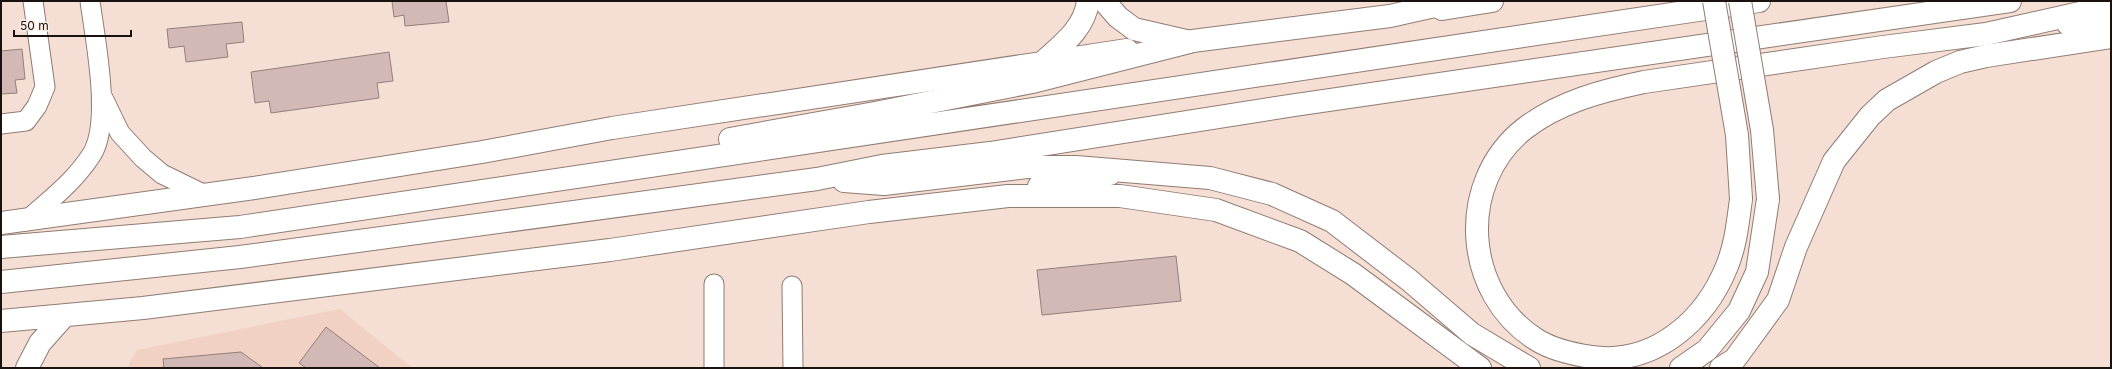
<svg xmlns="http://www.w3.org/2000/svg" width="2112" height="369" viewBox="0 0 2112 369" font-family="Inter,sans-serif">
  <style>
    .built { fill: #f0d1c3 }
    .building { fill: #d2b9b5; stroke: #967f7b }
    .lines { fill: none; stroke-linecap: round; stroke-linejoin: round }
    .minor-casing { stroke: #917c72; stroke-width: 21 }
    .major-casing { stroke: #917c72; stroke-width: 24 }
    .highway-casing { stroke: #917c72; stroke-width: 24 }
    .minor { stroke: #fff; stroke-width: 19 }
    .major { stroke: #fff; stroke-width: 22 }
    .highway { stroke: #fff; stroke-width: 22 }
    .highway-bridge-casing { stroke: #917c72; stroke-width: 24; stroke-linecap: butt }
    .highway-bridge { stroke: #fff; stroke-width: 22 }
  </style>
  <rect width="100%" height="100%" fill="#f5ded3"/>
  <path class="built" d="M340 309 412 368H127L137 350Z"/>
  <path class="building" d="M392 1H446L449 22 405 26 404 15 394 17Z
    M242 22 244 42 226 44 228 57 186 62 184 46 169 48 167 29Z
    M22 49 25 79 15 80 17 93 1 94V51Z
    M389 52 393 81 377 83 379 98 271 113 269 101 255 103 251 72Z
    M1176 256 1181 301 1042 315 1037 270Z
    M326 327 380 368H306L299 363Z
    M241 352 263 368H164L163 359Z"/>
  <g class="lines">
    <defs>
      <path id="minor" d="M102 96 120 133 143 158 162 174 205 195
        M1 124 26 121 37 106 45 87 33 1
        M26 221C50 200 75 181 92 154 112 121 95 39 90 1
        M792 286 793 368
        M714 368V284"/>
      <path id="major" d="M1104 1 1118 17 1134 29 1186 41
        M1442 9 1492 1
        M2068 24 2111 19
        M1169 44 1390 16 1457 1
        M1043 62C1062 45 1085 28 1088 1
        M1039 186 1110 174
        M1 223 254 188 482 152 612 128 1127 50
        M1 321 143 308 610 250 869 212 1008 196H1120L1216 210 1300 241 1353 274 1480 368
        M27 368 40 343 64 316
        M1721 368 1735 359 1778 300 1796 247 1834 161 1870 116 1887 100 1936 72 1960 62 1986 56 2111 37"/>
      <path id="highway" d="M730 139 875 113 1032 82 1189 42
        M844 181 884 184 1027 167H1076L1210 178 1272 194 1332 221 1409 280 1472 334 1529 368
        M1741 199C1738 221 1736 244 1727 266 1705 321 1654 366 1591 357 1572 354 1553 350 1537 340 1463 294 1456 183 1524 129 1559 102 1601 91 1644 82L1883 47 1986 34 2111 6
        M1 247 240 227 1759 1
        M1 282 240 257 817 179 882 166 990 153 1295 105 2010 1
        M1681 368 1707 350 1739 311 1757 272 1768 199"/>
    </defs>
    <use href="#minor" class="minor-casing"/>
    <use href="#major" class="major-casing"/>
    <use href="#highway" class="highway-casing"/>
    <use href="#minor" class="minor"/>
    <use href="#major" class="major"/>
    <use href="#highway" class="highway"/>
    <defs>
      <path id="highway-bridge" d="M1714 1 1737 135 1741 199
        M1740 1 1762 130 1768 199"/>
    </defs>
    <use href="#highway-bridge" class="highway-bridge-casing"/>
    <use href="#highway-bridge" class="highway-bridge"/>
  </g>
  <rect width="2112" height="369" fill="none" stroke="#1a120f" stroke-width="4"/>
  <path d="M14 30v6h117v-6" fill="none" stroke="#1a120f" stroke-width="2"/>
  <text x="20" y="30" font-size="12" fill="#1a120f" stroke="#fcede7" stroke-width="3" paint-order="stroke">50 m</text>
</svg>
